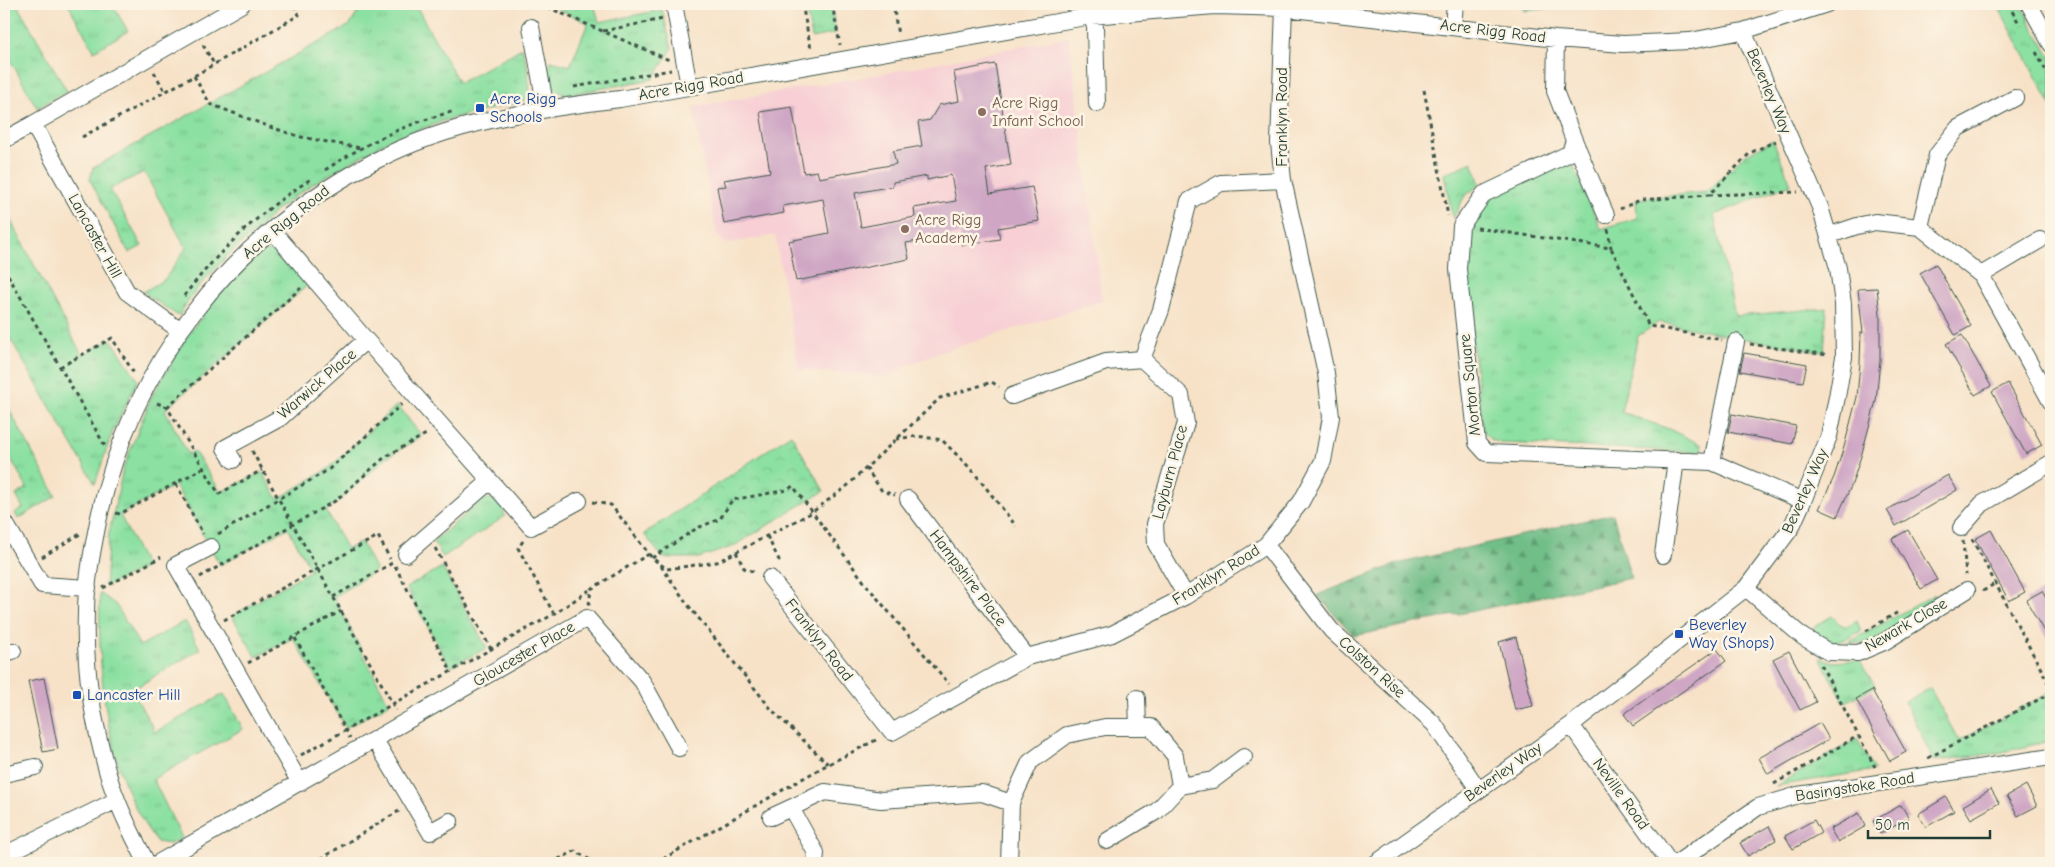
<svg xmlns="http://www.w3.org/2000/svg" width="2055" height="867" viewBox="0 0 2055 867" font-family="'Comic Neue',sans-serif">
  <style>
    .built { fill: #f7cfd4 }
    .grass { fill: url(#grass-tufts); stroke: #568e6b }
    .forest { fill: url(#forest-firs); stroke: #487e5e }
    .park { fill: url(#park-crowns); stroke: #568e6b }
    .building { fill: #cfa7c5; fill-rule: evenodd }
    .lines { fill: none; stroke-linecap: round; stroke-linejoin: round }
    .minor-casing { stroke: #3f564a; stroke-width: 18 }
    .path { stroke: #3f564a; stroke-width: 3; stroke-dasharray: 4 4; stroke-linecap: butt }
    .minor { stroke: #fff; stroke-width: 16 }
    .transit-dot { fill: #1a4fb4; stroke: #fcf5e5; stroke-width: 2 }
    .education-dot { fill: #8d6e63; stroke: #fcf5e5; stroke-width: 2 }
    .labels { text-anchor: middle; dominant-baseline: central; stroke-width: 5; stroke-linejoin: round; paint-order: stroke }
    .street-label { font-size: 16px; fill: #1f3d34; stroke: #fcf5e5 }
    .transit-label { font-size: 16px; fill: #164399; stroke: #fcf5e5; text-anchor: start }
    .education-label { font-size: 16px; fill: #785e54; stroke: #fcf5e5; text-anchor: start }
  </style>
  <defs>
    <pattern id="grass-tufts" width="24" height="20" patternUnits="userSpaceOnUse" patternTransform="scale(1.25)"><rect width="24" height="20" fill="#8ce0a2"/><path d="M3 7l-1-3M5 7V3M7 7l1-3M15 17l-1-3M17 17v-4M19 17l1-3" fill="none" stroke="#78c18c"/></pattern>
    <pattern id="forest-firs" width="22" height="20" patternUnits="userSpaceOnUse" patternTransform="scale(1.25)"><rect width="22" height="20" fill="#71be88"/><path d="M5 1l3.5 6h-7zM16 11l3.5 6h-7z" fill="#5c9c70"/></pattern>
    <pattern id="park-crowns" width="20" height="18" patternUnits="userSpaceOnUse" patternTransform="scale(1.25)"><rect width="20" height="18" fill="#8ce0a2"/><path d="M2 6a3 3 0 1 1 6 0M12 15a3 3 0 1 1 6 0" fill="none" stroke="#78c18c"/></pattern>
  </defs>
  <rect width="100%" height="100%" fill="#fcf5e5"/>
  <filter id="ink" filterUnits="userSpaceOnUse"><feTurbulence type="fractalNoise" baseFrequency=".02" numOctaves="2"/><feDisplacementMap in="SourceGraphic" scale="10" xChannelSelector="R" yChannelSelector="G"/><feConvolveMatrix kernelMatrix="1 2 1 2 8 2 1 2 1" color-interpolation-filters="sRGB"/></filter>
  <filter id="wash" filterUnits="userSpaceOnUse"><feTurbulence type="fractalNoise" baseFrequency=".0096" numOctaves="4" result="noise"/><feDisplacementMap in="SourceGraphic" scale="20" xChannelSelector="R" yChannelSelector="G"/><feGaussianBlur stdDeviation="1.12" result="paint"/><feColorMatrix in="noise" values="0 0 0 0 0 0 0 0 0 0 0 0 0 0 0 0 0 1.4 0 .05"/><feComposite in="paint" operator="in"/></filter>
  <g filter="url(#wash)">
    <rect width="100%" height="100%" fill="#f7e2c8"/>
    <path class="built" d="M1069 37 1102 301 935 354 910 364 889 377 799 370 775 235 726 244 717 235 693 107 880 74Z"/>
    <path class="grass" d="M4 4H17L67 91 37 108 4 49Z
      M68 4H112L128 31 94 51Z
      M363 4H415L459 83 522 48 528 69 530 94 524 101 453 118 391 139 311 185 279 208 256 231 229 254 199 286 178 316 143 292 165 279 186 248 144 172 110 189 142 246 129 253 90 180 93 168 350 25Z
      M548 4H594L599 22 662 10 672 49 653 79 566 95C549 89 545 76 551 61L570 66 588 23Z
      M805 4H831L836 33 812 38Z
      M1997 4H2020L2051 58V105Z
      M1773 140 1791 184 1714 215 1735 316 1827 308 1824 352 1740 338 1659 322 1638 336 1621 412 1669 429 1702 445 1701 452 1500 443 1492 440 1483 431 1462 255 1471 221 1487 197 1563 162 1574 167 1601 229 1637 218 1636 199 1707 192 1743 156Z
      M1472 162 1480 184 1464 197 1453 219 1444 174Z
      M4 208 82 355 111 339 138 380 112 433 95 484 4 328Z
      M263 251 283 252 309 284 165 410 188 454 194 451 221 492 262 472 278 499 328 469 397 405 422 436 386 458 339 501 326 511 347 549 361 542 376 570 334 597 389 704 346 728 293 638 256 657 232 616 311 570 288 528 220 565 175 485 120 515 146 567 105 587 109 533 123 469 151 398 187 336 218 295Z
      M4 400 56 496 18 519 15 513 23 508 16 495 27 488 4 446Z
      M492 498C501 503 505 507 504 517L443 557 433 542 482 500Z
      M442 567 487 648 450 667 406 588Z
      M100 593 116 605 140 646 185 621 200 649 132 690 155 732 224 694 243 729 153 779 182 838 170 844 157 842C106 778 97 671 100 593Z
      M1935 594 1939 601 1870 642 1846 644Z
      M1832 616 1840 624 1847 627 1857 621 1861 631C1838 644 1833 648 1812 628Z
      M1820 658 1834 662 1859 660 1875 686 1844 703Z
      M1930 688 1959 741 2051 692 2050 741 1998 753 1934 761 1905 702Z
      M1857 739 1874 770 1776 786Z"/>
    <path class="forest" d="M1523 4H1598L1524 11Z
      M1613 514 1631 578 1354 636 1317 595 1397 564Z"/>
    <path class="park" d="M791 434 824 491 732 547 699 558H663L644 534Z"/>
    <g id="blocks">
      <path class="building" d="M995 64 1011 165 986 169 990 194 1032 187 1039 221 998 228 1000 239 962 245 960 234 906 243 909 259 796 281 789 241 829 233 823 199 783 206 784 213 724 224 717 187 726 186 724 180 770 172 760 112 792 107 804 173 817 171 819 178 896 164 893 151 922 146 918 122 930 120 939 105 959 101 954 72ZM951 175 956 201 914 208 915 217 861 227 855 193 893 186V182L927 176V180Z
        M1936 264 1971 326 1955 335 1920 273Z
        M1877 288 1880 314V360L1876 401 1862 453 1852 484 1837 517 1819 509 1834 477 1844 447 1857 397 1860 363 1861 332 1863 333 1858 289Z
        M1962 335 1991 386 1975 395 1946 344Z
        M1744 353 1807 364 1803 382 1740 371Z
        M2008 383 2042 445 2026 454 1992 392Z
        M1732 414 1796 426 1792 444 1728 432Z
        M1948 475 1957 490 1896 526 1887 510Z
        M1908 530 1937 580 1921 589 1892 539Z
        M1991 530 2025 592 2009 601 1975 539Z
        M2042 591 2051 607V644L2026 600Z
        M1516 637 1533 706 1515 710 1499 642Z
        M1717 649 1726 661 1633 726 1624 714Z
        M1789 651 1816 702 1800 710 1773 659Z
        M44 678 58 749 43 752 28 681Z
        M1872 690 1906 752 1890 761 1856 699Z
        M1820 723 1829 739 1768 774 1759 758Z
        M2026 785 2037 806 2018 816 2007 796Z
        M1991 789 1999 803 1971 819 1963 806Z
        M1946 797 1954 811 1926 827 1918 814Z
        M1901 805 1909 818 1880 834 1873 821Z
        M1859 813 1866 826 1838 842 1830 829Z
        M1814 820 1821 833 1793 849 1785 836Z
        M1769 826 1776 840 1748 856 1740 843Z"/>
    </g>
  </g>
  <g filter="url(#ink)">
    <use href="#blocks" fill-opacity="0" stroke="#3f564a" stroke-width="1"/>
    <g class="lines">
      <defs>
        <path id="minor" d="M674 4 689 86
          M1088 4 1095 27 1097 104
          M2029 4 2051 44
          M1453 26 1455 4
          M531 27 546 109
          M1556 39 1555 91 1574 140 1570 153 1484 194 1461 226 1458 269 1477 443 1486 453 1712 462 1803 501
          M4 140 33 124
          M1574 140 1606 215
          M1920 227 1937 155 1958 128 2015 98
          M272 230 366 340 531 527 579 501
          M1830 235 1857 226 1875 222 1920 227 1981 275 2051 402
          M1981 275 2040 240
          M179 330 127 292 33 124 242 4
          M1142 359 1161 310 1189 201 1221 183 1283 180
          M1012 396 1106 362 1142 359 1181 395 1186 423 1155 524 1156 544 1186 596
          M233 460 225 448 280 418 366 340
          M1712 462 1736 342
          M908 499 1027 657
          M4 521 42 585 88 588
          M1961 528 1982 504 2051 463
          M1266 545 1331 630 1434 724 1478 789
          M211 547 176 565 300 783
          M406 554 490 481
          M1663 555 1676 460
          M770 578 892 732 1027 657 1112 634 1186 596 1266 545 1301 502 1323 461 1331 417 1326 373 1283 180 1279 143 1284 8
          M1746 588 1803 637 1829 652 1858 653 1884 642 1967 590
          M4 653 13 651
          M1137 698 1138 727
          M1571 725 1670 863
          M375 740 430 832 450 821
          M4 774 35 767
          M1180 786 1213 780 1244 757
          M791 808 816 853 815 863
          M771 817 825 792 881 800 982 793 1011 803
          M4 855 117 800
          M147 863C132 835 117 805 108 774 93 723 84 667 86 613 86 583 92 552 98 522 131 365 232 235 375 161 449 122 537 109 620 99L1091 16 1215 6 1284 8 1556 39 1623 44 1690 41 1743 31 1827 4
          M158 863 587 618 642 681 679 748
          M1009 863 1011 803 1030 762 1067 735 1105 727H1151L1175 756 1180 786 1157 811 1107 841
          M1376 863 1571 725 1746 588 1791 528 1803 501 1829 436 1837 397 1844 357 1843 304 1838 268 1820 207 1743 31
          M1677 863 1758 807 1798 795 2051 757"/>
      </defs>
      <use href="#minor" class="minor-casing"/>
      <path class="path" d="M540 4 669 60
        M802 4 811 49
        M832 4 840 45
        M893 4 898 35
        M2008 4 2020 25
        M603 31 663 19
        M203 45 214 64
        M2036 52 2051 80
        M154 72 165 91
        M194 76 210 104 270 127 301 137 360 148
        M574 87 671 70
        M1424 90 1448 216
        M82 137 194 76 299 15 294 4
        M325 170C368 142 405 124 455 111
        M1709 195 1798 192
        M1620 209 1640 200 1709 195 1750 153 1776 141
        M1477 228 1611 248 1649 326 1722 340
        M1608 229 1611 248
        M4 268 105 446
        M184 296C219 250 262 210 311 179
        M1750 344 1828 355
        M60 367 112 338 135 375
        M157 403 167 407 219 494 262 470
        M167 407 301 288
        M896 439 917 436 942 440 972 470 1016 526
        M252 451 396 710
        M866 468 882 491 895 495
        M176 484 203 534
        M593 502 611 505 652 558 667 569 717 562 811 513 846 487 940 398 992 382 999 387
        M116 513 120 514 203 468
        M218 534 328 470 402 404
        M767 536 779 560 777 564
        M1972 539 2051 688
        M523 541 518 548 554 614
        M1963 541 1966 575
        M435 548 491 649
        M736 552 744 568 757 573
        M42 557 80 534
        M652 558 697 528 720 519 732 500 787 490 793 486 868 587 949 684
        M395 566 451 671
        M661 566 688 605 772 710 828 764
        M200 577 335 501 385 457 428 433
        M103 588 161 557
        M1983 591 1996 583
        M333 597 394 562
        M589 605 591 589 649 554
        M224 620 378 536 390 559
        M1866 631 1900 611
        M295 638 350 738
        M248 663 341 611
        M1821 665 1875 767
        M301 755 554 614 591 589
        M1928 758 2051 693
        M1774 784 1858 736
        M314 863 399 811
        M551 863 575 851 595 863
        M656 863 821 768 878 739"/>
      <use href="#minor" class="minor"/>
    </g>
  </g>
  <g class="transit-dot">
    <rect x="475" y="103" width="10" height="10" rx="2.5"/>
    <rect x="1674" y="629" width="10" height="10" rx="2.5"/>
    <rect x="72" y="690" width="10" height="10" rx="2.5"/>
  </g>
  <g class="education-dot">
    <circle cx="982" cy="112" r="5"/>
    <circle cx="905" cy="229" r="5"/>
  </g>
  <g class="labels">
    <g class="street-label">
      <text transform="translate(1493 31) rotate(7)">Acre Rigg Road</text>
      <text transform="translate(691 86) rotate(-10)">Acre Rigg Road</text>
      <text transform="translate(1769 91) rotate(67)">Beverley Way</text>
      <text transform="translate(1282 117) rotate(-90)">Franklyn Road</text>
      <text transform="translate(286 222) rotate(-39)">Acre Rigg Road</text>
      <text transform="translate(95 236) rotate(61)">Lancaster Hill</text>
      <text transform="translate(317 384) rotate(-41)">Warwick Place</text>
      <text transform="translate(1470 385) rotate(-96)">Morton Square</text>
      <text transform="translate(1170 472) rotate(-75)">Layburn Place</text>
      <text transform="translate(1805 491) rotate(-66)">Beverley Way</text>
      <text transform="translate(1216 575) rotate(-32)">Franklyn Road</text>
      <text transform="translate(968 578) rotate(53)">Hampshire Place</text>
      <text transform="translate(1906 625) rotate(-30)">Newark Close</text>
      <text transform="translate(819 640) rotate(52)">Franklyn Road</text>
      <text transform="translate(524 654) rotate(-30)">Gloucester Place</text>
      <text transform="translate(1372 667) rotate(42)">Colston Rise</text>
      <text transform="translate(1503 772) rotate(-35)">Beverley Way</text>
      <text transform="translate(1855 787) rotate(-9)">Basingstoke Road</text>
      <text transform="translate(1621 794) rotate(54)">Neville Road</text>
    </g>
    <g class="transit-label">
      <text x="490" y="99">Acre Rigg<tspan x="490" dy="18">Schools</tspan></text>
      <text x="1689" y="625">Beverley<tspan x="1689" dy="18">Way (Shops)</tspan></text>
      <text x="87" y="695">Lancaster Hill</text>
    </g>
    <g class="education-label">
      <text x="992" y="103">Acre Rigg<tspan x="992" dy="18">Infant School</tspan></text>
      <text x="915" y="220">Acre Rigg<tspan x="915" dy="18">Academy</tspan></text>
    </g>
  </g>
  <rect width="2055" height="867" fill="none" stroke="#fcf5e5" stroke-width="20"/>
  <path d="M1868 830v8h122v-8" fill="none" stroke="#1f3d34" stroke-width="2.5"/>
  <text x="1875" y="830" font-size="15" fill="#1f3d34" stroke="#fcf5e5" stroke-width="4" paint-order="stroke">50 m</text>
</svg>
